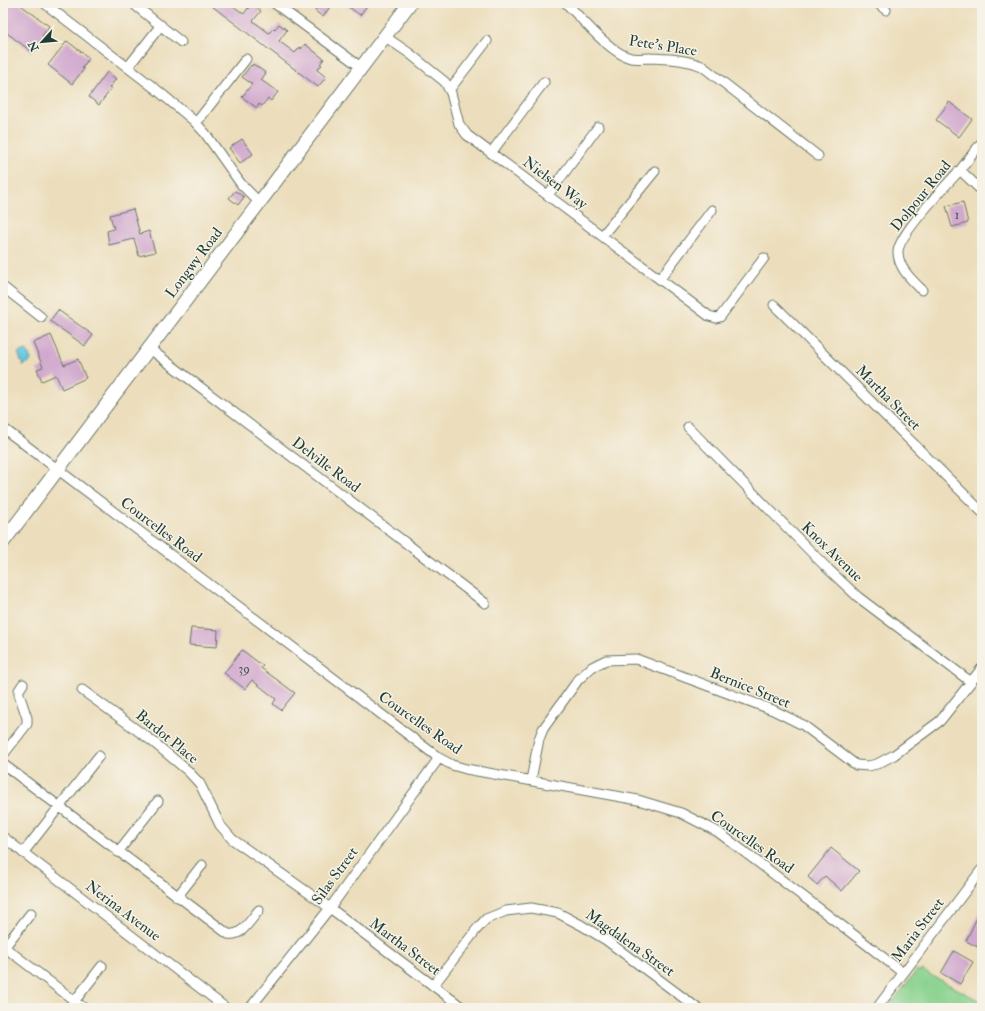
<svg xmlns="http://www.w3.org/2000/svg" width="985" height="1011" viewBox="0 0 985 1011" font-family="'IM FELL Double Pica',serif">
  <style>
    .green { fill: #89d28e; stroke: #548861 }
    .water { fill: #61c7df; stroke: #40828a }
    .building { fill: #d1a9cf }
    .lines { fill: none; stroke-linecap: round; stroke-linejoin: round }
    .street-casing { stroke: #677564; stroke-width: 11 }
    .secondary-casing { stroke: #677564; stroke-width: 15 }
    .street { stroke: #fff; stroke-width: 9 }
    .secondary { stroke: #fff; stroke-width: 13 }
    .labels { text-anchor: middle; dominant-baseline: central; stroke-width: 3; stroke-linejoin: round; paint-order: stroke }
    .number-label { font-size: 13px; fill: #4c585b }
    .street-label { font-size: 15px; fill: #1f3d34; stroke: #f7f3e8 }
  </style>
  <rect width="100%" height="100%" fill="#f7f3e8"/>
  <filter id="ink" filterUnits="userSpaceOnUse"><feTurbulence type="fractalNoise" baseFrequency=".025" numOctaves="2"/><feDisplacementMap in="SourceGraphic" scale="8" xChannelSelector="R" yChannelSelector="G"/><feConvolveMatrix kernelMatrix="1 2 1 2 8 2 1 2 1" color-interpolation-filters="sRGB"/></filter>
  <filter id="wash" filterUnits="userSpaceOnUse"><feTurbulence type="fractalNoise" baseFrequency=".012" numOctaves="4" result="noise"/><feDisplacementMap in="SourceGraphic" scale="16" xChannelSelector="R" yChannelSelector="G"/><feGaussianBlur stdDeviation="0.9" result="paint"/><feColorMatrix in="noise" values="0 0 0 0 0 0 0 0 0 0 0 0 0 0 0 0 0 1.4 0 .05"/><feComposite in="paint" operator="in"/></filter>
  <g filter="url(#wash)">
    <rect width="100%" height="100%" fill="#ecdebc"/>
    <path class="green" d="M917 970 920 972 921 970 982 1002V1008H888Z"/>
    <path class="water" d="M26 350 31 359 30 362 23 365 18 353Z"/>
    <g id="blocks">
      <path class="building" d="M8 3H18L49 26 42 36 44 37 32 52 3 30V10Z
        M208 3H229L244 14 248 8 249 9 253 5 261 11 253 21 269 33 274 28 275 29 279 24 287 30 279 41 295 53 300 47 301 49 305 44 324 59 320 64 322 65 317 70 326 77 318 87Z
        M320 3H323L329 8 323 17 315 11Z
        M343 3H369L360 15Z
        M67 41 89 58 82 68 84 69 72 84 48 65Z
        M253 64 266 73 261 80 278 92 271 101 268 98 262 106 259 104 257 108 242 97 252 84 242 77 251 65 252 66Z
        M107 72 116 79 109 88 111 89 99 105 89 97Z
        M949 102 972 119 959 137 936 120Z
        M242 139 253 154 240 163 229 148Z
        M235 191 244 197 238 205 229 198Z
        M963 202 968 223 952 227 946 206Z
        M133 209 140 234 149 231 155 252 139 256 134 239 109 245 107 231 114 229 110 215Z
        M58 310 93 335 85 346 50 321Z
        M51 335 64 365 78 359 86 378 62 389 56 375 42 381 37 369 43 367 33 343Z
        M191 628 218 630 217 647 189 645Z
        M242 650 263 666 261 668 295 693 281 710 273 704 276 699 252 680 245 689 224 673Z
        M831 848 859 871 842 891 825 876 817 885 808 877Z
        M982 907V949L966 941Z
        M954 951 973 962 960 984 941 973Z"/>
    </g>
  </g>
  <g filter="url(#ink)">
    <use href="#blocks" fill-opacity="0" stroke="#677564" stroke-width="1"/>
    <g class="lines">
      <defs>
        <path id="street" d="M44 3 157 90 193 120 205 133 241 184 260 203
          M274 3 362 68
          M566 3C581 18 611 54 631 58 637 59 644 58 650 58 668 59 685 59 702 66L818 156
          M877 3 886 10
          M136 6 181 42
          M384 36 409 53 445 82 451 93 459 124 467 135 709 316 716 318 720 317 764 258
          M128 67 161 25
          M450 89 487 41
          M196 123 246 59
          M491 153 544 82
          M960 170 982 191
          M548 195 598 127
          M602 236 655 171
          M660 279 712 210
          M3 287 41 317
          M922 290C912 280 898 268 898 252 898 235 948 183 961 169 968 160 975 151 982 142
          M774 305 982 512
          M150 349 485 603
          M688 427 826 567 858 597 971 682
          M3 428 439 758 452 765 466 769 638 800 681 813 718 832 866 944 903 973
          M82 690 152 741 188 771 200 784 220 825 232 839 330 908 463 1008
          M3 755 27 724V718L19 694V690L23 684
          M3 764 228 934C242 937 251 919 259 910
          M531 780 539 739 543 729 578 680 592 667 606 660 636 659 773 710 803 725 856 765 868 766 877 764 894 755 940 721 982 668
          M3 837 226 1008
          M118 852 158 801
          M23 853 99 756
          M177 897 202 865
          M3 946 84 1008
          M3 949 31 913
          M433 986 476 930 486 919 506 911 531 908 558 913 581 925 606 940 697 1008
          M69 1008 102 966
          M250 1008 330 908 439 758
          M877 1008 982 869"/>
        <path id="secondary" d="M3 542 410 3"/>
      </defs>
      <use href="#street" class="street-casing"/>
      <use href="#secondary" class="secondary-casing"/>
      <use href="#street" class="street"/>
      <use href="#secondary" class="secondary"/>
    </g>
  </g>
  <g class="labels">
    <g class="number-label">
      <text x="957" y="215">1</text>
      <text x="244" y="669">39</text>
    </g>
    <g class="street-label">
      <text transform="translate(663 46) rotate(9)">Pete's Place</text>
      <text transform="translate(555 183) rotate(37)">Nielsen Way</text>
      <text transform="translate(921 196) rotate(-51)">Dolpour Road</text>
      <text transform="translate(194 263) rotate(-53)">Longwy Road</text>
      <text transform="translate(888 398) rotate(45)">Martha Street</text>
      <text transform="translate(326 465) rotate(37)">Delville Road</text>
      <text transform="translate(161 530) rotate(37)">Courcelles Road</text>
      <text transform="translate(832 552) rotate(44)">Knox Avenue</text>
      <text transform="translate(750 688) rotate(22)">Bernice Street</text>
      <text transform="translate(420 723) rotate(35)">Courcelles Road</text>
      <text transform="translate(167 737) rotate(39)">Bardot Place</text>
      <text transform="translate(752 842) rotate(35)">Courcelles Road</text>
      <text transform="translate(335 876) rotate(-54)">Silas Street</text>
      <text transform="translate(123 911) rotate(37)">Nerina Avenue</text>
      <text transform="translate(918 930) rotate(-53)">Maria Street</text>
      <text transform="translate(630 943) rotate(35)">Magdalena Street</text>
      <text transform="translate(405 947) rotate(37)">Martha Street</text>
    </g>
  </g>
  <rect width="985" height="1011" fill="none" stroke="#f7f3e8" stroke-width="16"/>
  <g transform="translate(42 42) rotate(243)" stroke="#f7f3e8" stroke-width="3" paint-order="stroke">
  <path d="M0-3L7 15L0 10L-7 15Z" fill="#1f3d34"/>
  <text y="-6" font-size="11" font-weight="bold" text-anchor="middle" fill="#1f3d34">N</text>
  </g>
</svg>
